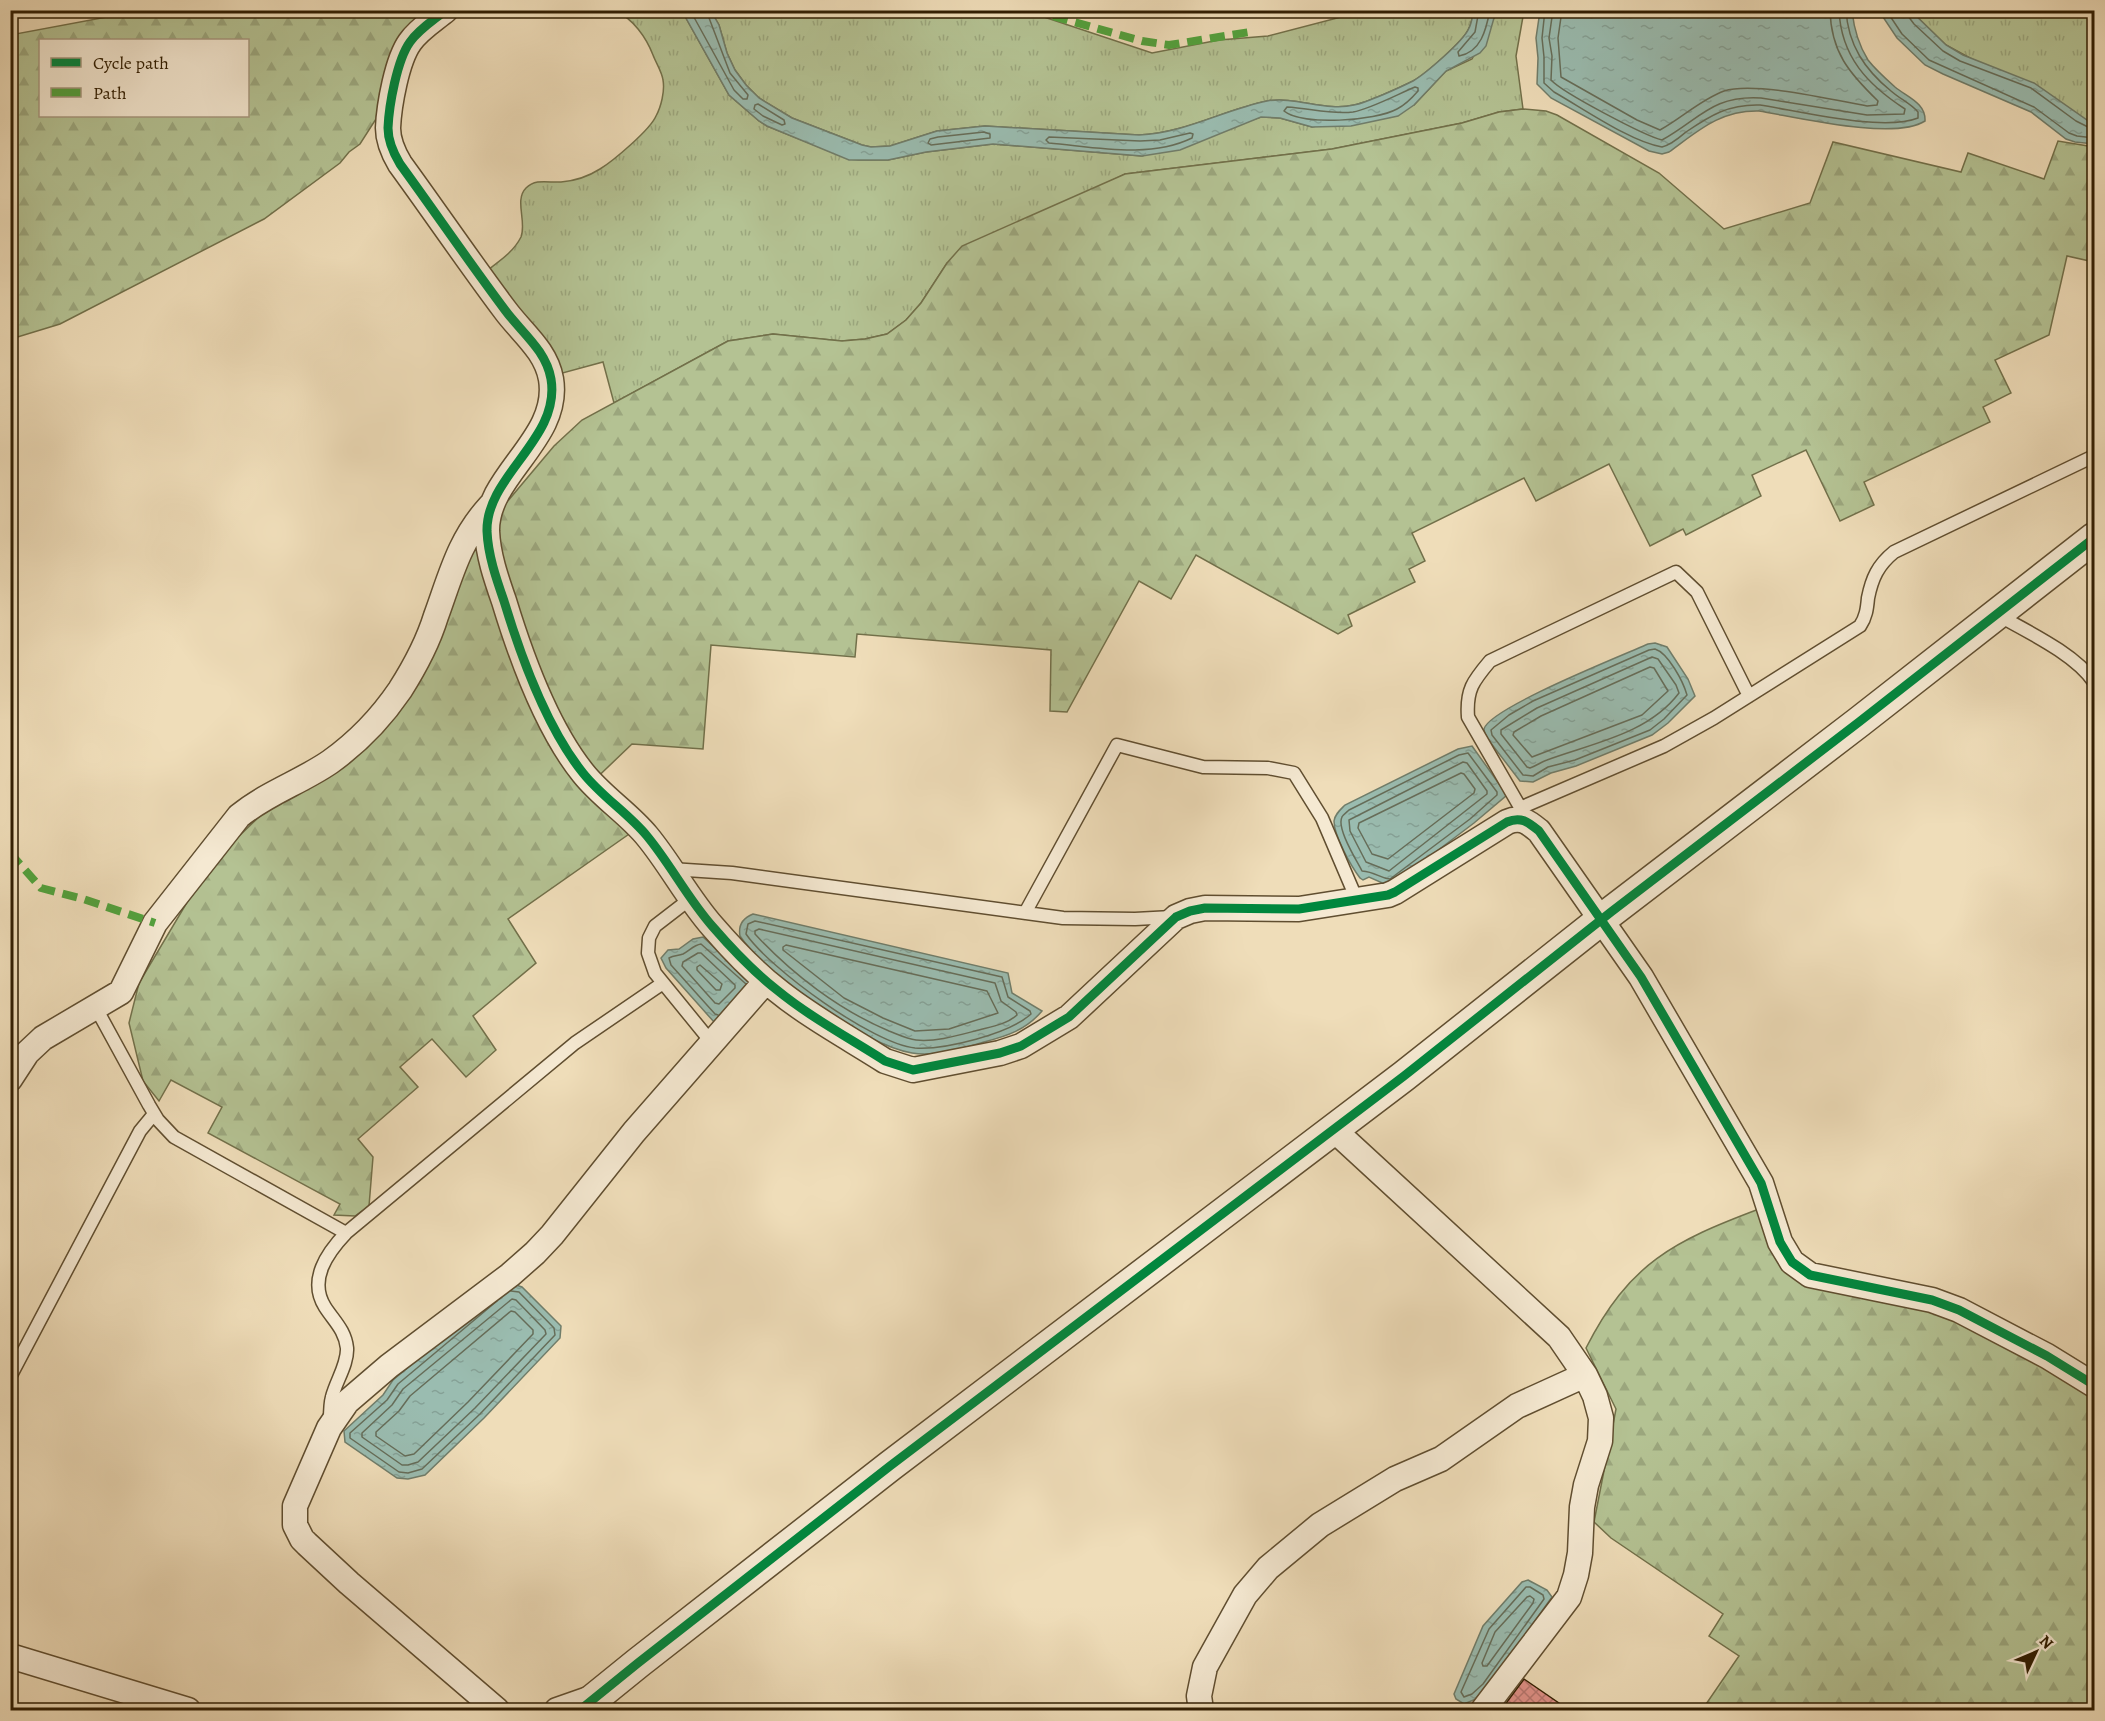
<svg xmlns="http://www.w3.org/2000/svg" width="2105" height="1721" viewBox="0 0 2105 1721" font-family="Alegreya,serif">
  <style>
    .grass { fill: url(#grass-tufts); stroke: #72704a; stroke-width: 1.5 }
    .forest { fill: url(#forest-firs); stroke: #72704a; stroke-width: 1.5; fill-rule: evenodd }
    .water { fill: url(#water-ripples); stroke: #707d6a; stroke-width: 1.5 }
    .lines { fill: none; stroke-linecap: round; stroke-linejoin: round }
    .shore { stroke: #666d59; stroke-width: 1.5 }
    .building { fill: url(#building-cross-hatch); stroke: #311e02; stroke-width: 1.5; filter: url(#shadow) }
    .service-casing { stroke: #604e30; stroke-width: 15 }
    .minor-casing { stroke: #604e30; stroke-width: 27 }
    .tertiary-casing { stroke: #604e30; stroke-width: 33 }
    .service { stroke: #f5e9d2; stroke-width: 12 }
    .minor { stroke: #f5e9d2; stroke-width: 24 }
    .tertiary { stroke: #f5e9d2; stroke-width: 30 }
    .quiet { stroke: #52a23d; stroke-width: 8; stroke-dasharray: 15 8; stroke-linecap: butt }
    .cycleway-casing { stroke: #f5e9d2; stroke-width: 13 }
    .cycleway { stroke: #00873e; stroke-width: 9 }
  </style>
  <defs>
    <pattern id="grass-tufts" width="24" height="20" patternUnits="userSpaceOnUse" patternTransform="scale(1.5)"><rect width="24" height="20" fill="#b4c293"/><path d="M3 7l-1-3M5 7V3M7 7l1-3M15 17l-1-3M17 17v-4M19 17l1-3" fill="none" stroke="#9ba67d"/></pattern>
    <pattern id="forest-firs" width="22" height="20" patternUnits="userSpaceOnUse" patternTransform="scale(1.5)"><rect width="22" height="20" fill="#b4c293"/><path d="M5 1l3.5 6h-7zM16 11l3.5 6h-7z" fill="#9ba67d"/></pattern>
    <pattern id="water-ripples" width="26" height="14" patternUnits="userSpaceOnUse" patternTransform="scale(1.5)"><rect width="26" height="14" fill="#9abcb0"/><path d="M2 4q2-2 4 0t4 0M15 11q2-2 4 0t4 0" fill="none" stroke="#85a196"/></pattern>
    <pattern id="building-cross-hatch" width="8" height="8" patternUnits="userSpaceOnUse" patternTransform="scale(1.5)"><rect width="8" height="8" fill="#e2928a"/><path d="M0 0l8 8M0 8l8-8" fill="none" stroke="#b8776f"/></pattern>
    <filter id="shadow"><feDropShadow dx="3.5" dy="6" stdDeviation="1.5" flood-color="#0004"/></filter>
  </defs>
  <rect width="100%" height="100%" fill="#efddb9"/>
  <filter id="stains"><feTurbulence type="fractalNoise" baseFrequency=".00333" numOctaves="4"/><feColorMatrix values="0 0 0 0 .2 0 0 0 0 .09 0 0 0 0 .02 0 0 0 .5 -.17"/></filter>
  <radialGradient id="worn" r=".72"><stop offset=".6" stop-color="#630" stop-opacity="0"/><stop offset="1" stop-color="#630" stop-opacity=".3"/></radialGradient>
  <path class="grass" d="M2083 10 2094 16V125L1946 45 1911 11Z
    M616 11H682L729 95 759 121 767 126 849 159 859 160H888L926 152 993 144 1142 156 1261 117 1280 118 1312 127 1414 105 1446 71 1472 59 1494 18 1496 11H1524L1516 56 1523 109 1499 112 1462 123 1332 149 1125 174 947 263 921 303 906 320 887 334 865 339 841 341 773 334 728 341 614 403 603 362 559 374 489 269C501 260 514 251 521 237 527 222 514 200 526 188 536 178 549 183 561 182 574 181 589 176 600 169 613 161 650 130 656 116 661 107 665 91 663 80 662 72 656 63 653 55 646 37 633 19 616 11Z
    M711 11H1026L1152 53 1219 40 1268 36 1364 11H1474C1472 16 1472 23 1469 28 1464 41 1425 74 1413 81 1401 87 1366 103 1354 105 1326 112 1296 96 1267 101 1223 110 1185 133 1139 135L985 126 937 131 890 146 871 147 862 145 792 118 759 98 746 85 735 70 727 53 719 25Z"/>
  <path class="forest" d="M139 11H433L379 100 376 119 360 144 349 152 340 163 264 219 60 324 11 339 10 35ZM40 40H248V116H40Z
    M1523 109 1546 111 1557 115 1659 173 1724 229 1810 203 1833 142 1961 172 1968 153 2044 179 2058 141 2094 147V262L2067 256 2049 335 1995 360 2011 393 1983 407 1990 422 1864 482 1874 505 1840 521 1806 450 1752 475 1761 496 1686 535 1683 529 1650 546 1609 464 1536 501 1524 478 1412 533 1425 561 1409 569 1415 582 1348 615 1352 626 1338 634 1196 555 1171 599 1139 581 1067 712 1050 711 1051 650 857 634 855 657 711 645 703 749 632 744 585 789 632 832 508 919 536 963 473 1016 496 1050 466 1077 432 1039 400 1067 418 1087 358 1139 373 1157 369 1206 355 1216 334 1215 340 1204 208 1133 222 1107 171 1080 159 1101 143 1081 129 1023 139 983 189 899 234 841 268 808 388 725 465 552 554 446 582 420 728 341 773 334 842 341 865 339 887 334 906 320 921 303 947 263 962 246 1125 174 1332 149 1462 123 1499 112Z
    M1759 1209 1786 1264 1936 1310 2094 1393V1710H1702L1739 1656 1709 1636 1723 1614 1611 1538 1594 1522 1616 1409 1586 1348C1629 1263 1674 1241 1759 1209Z"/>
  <path class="water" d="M682 11H711L719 25 727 53 735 70 746 85 759 98 792 118 862 145 871 147 890 146 937 131 985 126 1139 135C1186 133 1223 110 1267 101 1296 96 1326 112 1354 105 1366 103 1401 87 1413 81 1425 74 1464 41 1469 28 1472 23 1472 16 1474 11H1496L1486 46 1480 53 1446 71 1414 105 1398 116 1351 126 1312 127 1280 118 1261 117 1180 150 1142 156 993 144 926 152 888 160H849L767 126 759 121 729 95Z
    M1540 11H1852C1854 29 1858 44 1868 60 1875 69 1886 79 1895 87 1907 97 1926 103 1925 121 1894 141 1796 117 1759 111 1720 110 1698 131 1669 152L1662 154 1649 151 1551 98 1537 84 1538 58 1536 38Z
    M1879 11H1911L1946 45 1963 55 2034 83 2094 125V144L2075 142 2066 139 2031 112 1943 74 1925 65 1897 38Z
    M1655 643 1667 647 1688 679 1695 696 1668 723 1652 735 1576 766 1551 773 1533 782 1520 781 1487 738C1486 736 1484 732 1484 729 1489 708 1624 655 1648 644Z
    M1472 746 1507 795 1474 823 1392 885 1389 886 1369 877 1363 880 1360 878C1351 866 1334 836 1334 821 1335 814 1340 810 1345 805L1458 749Z
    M753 914 1008 973 1012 993 1042 1011C1026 1030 1007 1036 984 1042 962 1049 934 1057 912 1053 864 1045 767 976 740 936 738 925 743 918 753 914Z
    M703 937 753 982 714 1022 666 968 661 958 668 950 679 949 693 939Z
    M516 1285 522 1287 561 1326 560 1338 484 1418 425 1475 408 1479 397 1478 345 1442 344 1431 383 1395 393 1380 505 1287Z
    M1528 1580 1547 1590 1552 1597 1487 1688 1476 1699 1464 1704 1456 1699 1454 1694 1483 1626 1522 1582Z"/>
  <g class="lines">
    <path class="shore" d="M690 10 734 90 743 99H747L748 95 730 73 706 10
      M1479 10 1475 32 1458 52 1459 56C1481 52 1486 30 1490 10
      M1545 10 1542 38 1544 57V83L1554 92C1584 109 1631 142 1662 147 1671 145 1679 138 1686 132 1711 115 1729 104 1760 105 1799 111 1883 132 1918 118V112C1910 103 1900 99 1891 91 1865 70 1848 45 1846 10
      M1553 10 1549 38 1552 56 1551 80C1563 93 1645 136 1662 140 1700 119 1712 95 1761 98L1867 115 1904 114 1905 109C1868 85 1841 57 1839 10
      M1562 10 1558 38 1561 77 1637 120 1660 130C1682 118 1700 100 1724 91 1754 81 1834 100 1867 106L1877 105 1878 101C1849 73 1831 52 1830 10
      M1886 10 1902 34 1929 60 2034 107 2069 133 2077 136 2094 138
      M1907 10 1908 16 1914 24 1943 51 1960 61 2031 88 2076 121 2094 130
      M1415 87 1418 88V91C1412 98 1405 105 1397 109 1375 121 1303 126 1284 111L1287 107C1309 108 1331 115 1353 112 1370 109 1398 94 1415 87Z
      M755 105 758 104 784 120 785 124 782 125 763 116 754 109Z
      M984 132 990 134V138L931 145 928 143 930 139 938 137Z
      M1190 133 1193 134 1192 138C1149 159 1095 147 1049 143L1046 140 1049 137 1140 141 1160 140Z
      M1655 649C1668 653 1683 681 1687 695L1664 719 1650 730 1575 760 1548 767 1533 776 1523 775 1492 735 1491 730 1509 715 1533 701 1649 650Z
      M1652 657 1658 659 1676 685 1679 693C1648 734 1593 743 1547 760 1541 762 1536 766 1530 768L1527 767 1501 734V730L1537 708Z
      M1650 667 1654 668 1668 691 1642 715 1532 757 1513 735 1514 732 1541 716Z
      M1468 753 1497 792V795L1470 819 1390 879C1379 878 1376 872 1362 871 1357 861 1336 828 1342 817 1342 816 1348 811 1349 810L1459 755Z
      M1463 762 1467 763 1487 791V794L1389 871 1366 862 1350 831 1349 820Z
      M1461 773 1464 774 1475 789 1474 793 1388 859 1372 854 1358 828 1359 823Z
      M755 921 1002 977 1008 997 1030 1011 1031 1014C1009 1034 945 1050 915 1048 873 1044 770 969 746 934L748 924Z
      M759 929 995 983 1001 1001 1016 1012 1017 1015C1006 1025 989 1027 975 1031 956 1036 935 1042 916 1040 907 1039 897 1034 889 1031 839 1010 792 974 755 934V931Z
      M786 945 987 991 998 1013 949 1029 915 1031 883 1018 844 998 783 950V947Z
      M698 953H701L735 985V988L719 1004 715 1003 682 966 683 962Z
      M700 965 722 984 720 990H716L697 970V967Z
      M718 1015 715 1014 671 965 669 958C674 955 678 956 683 954 690 950 694 945 701 944L746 984
      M512 1299 516 1300 545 1330 546 1334 475 1408 418 1462 408 1465H402L362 1437V1433L392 1405 403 1389Z
      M497 1301 398 1384 387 1400 350 1433V1438L399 1472 408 1473 422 1469 480 1414 555 1335 554 1328 519 1292 511 1291
      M511 1311 515 1312 533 1330V1334L468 1402 414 1454 405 1456 376 1436V1432L399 1411 410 1396Z
      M1526 1587H1530L1543 1595 1544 1599 1483 1684 1472 1694 1464 1697 1461 1692 1489 1629Z
      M1530 1596 1534 1599 1533 1603 1487 1666H1483L1482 1663 1495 1632 1527 1597Z"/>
  </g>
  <path class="building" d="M1524 1679 1569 1710H1501Z"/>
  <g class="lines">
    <defs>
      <path id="service" d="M1998 615C2028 632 2075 654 2094 682
        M1520 808 1664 746 1714 718 1860 626C1866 617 1867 609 1868 598 1872 578 1878 565 1894 552L2094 456
        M1524 814 1468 717C1466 690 1473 681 1490 661L1676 572 1697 592 1749 696
        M671 869 732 873 1063 918 1135 919 1172 917
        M690 899 655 926 649 938 648 953 655 973 712 1043
        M1025 913 1117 745 1203 767 1268 768 1294 773 1322 818 1357 900
        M96 1008 149 1105 158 1120 174 1137 346 1233
        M10 1377 140 1131 154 1114
        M330 1420C330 1413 330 1404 332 1397 336 1381 348 1364 347 1348 345 1330 334 1321 325 1307 308 1280 327 1253 346 1233L575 1043 663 983"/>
      <path id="minor" d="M446 10C434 20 419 29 410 42 397 60 389 105 388 128 388 140 394 154 400 164 435 212 469 262 505 310 521 332 546 350 551 379 561 439 486 475 487 531 488 555 496 578 504 601 521 657 546 727 583 773 602 797 628 813 647 836 671 865 688 899 713 927 732 949 754 972 777 990 810 1017 849 1038 885 1061L913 1070 1000 1053 1021 1046 1069 1017 1176 917 1190 911 1205 908 1299 909 1388 895 1395 892 1507 822C1521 816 1528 822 1539 831L1641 977 1761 1183 1780 1242 1792 1262 1810 1275 1932 1300 1959 1310 2047 1356 2094 1385
        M10 1079 27 1053 43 1038 121 992 155 923 239 816C267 793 301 782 330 762 358 742 381 718 400 690 414 668 428 642 436 616 451 575 459 540 490 506
        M1333 1129 1559 1337 1585 1375 1595 1396 1601 1418 1600 1441 1586 1485 1582 1507 1580 1553 1576 1575 1569 1597 1483 1710
        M10 1656 188 1710
        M497 1710 349 1583 307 1544 302 1539 295 1525V1506L329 1428 347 1402 389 1366 510 1275 535 1253 552 1235 634 1132 766 981
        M557 1710 597 1696
        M1201 1710 1199 1696 1205 1667 1245 1595 1268 1568 1320 1525 1395 1479 1441 1459 1517 1406 1585 1375"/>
      <path id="tertiary" d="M580 1710 638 1663 890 1466 1404 1076 1611 912 1859 722 2094 538"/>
    </defs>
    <use href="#service" class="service-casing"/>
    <use href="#minor" class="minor-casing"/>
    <use href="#tertiary" class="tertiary-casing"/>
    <use href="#service" class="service"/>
    <use href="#minor" class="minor"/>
    <use href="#tertiary" class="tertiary"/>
    <path class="quiet" d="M1031 10 1142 41 1169 45 1250 32
      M10 853 41 888 83 899 155 923"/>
    <defs>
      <path id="cycleway" d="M446 10C434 20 419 29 410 42 397 60 389 105 388 128 388 140 394 154 400 164 435 212 469 262 505 310 521 332 546 350 551 379 561 439 486 475 487 531 488 555 496 578 504 601 521 657 546 727 583 773 602 797 628 813 647 836 671 865 688 899 713 927 732 949 754 972 777 990 810 1017 849 1038 885 1061L913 1070 1000 1053 1021 1046 1069 1017 1176 917 1190 911 1205 908 1299 909 1388 895 1395 892 1507 822C1521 816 1528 822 1539 831L1641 977 1761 1183 1780 1242 1792 1262 1810 1275 1932 1300 1959 1310 2047 1356 2094 1385
        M580 1710 638 1663 890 1466 1404 1076 1611 912 1859 722 2094 538"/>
    </defs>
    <use href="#cycleway" class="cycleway-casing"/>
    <use href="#cycleway" class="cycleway"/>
  </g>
  <rect width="2105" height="1721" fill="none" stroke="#efddb9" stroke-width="36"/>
  <rect x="12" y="12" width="2081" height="1697" fill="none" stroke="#311e02" stroke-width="3"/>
  <rect x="18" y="18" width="2069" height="1685" fill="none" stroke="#311e02" stroke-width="1.5"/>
  <rect x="39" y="39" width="210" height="78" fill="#f5e9d2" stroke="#a7987f" stroke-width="1.5"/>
  <rect x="51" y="58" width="30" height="9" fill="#00873e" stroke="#a7987f" stroke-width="1.5"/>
  <text x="93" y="69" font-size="18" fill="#311e02">Cycle path</text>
  <rect x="51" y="88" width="30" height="9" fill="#52a23d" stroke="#a7987f" stroke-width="1.5"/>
  <text x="93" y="99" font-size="18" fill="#311e02">Path</text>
  <g transform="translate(2036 1652) rotate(46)" stroke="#f5e9d2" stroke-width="4.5" paint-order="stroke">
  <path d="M0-4.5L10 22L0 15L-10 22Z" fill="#311e02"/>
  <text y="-9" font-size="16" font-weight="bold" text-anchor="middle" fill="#311e02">N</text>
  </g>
  <rect width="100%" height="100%" filter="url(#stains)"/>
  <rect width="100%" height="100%" fill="url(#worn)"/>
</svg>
